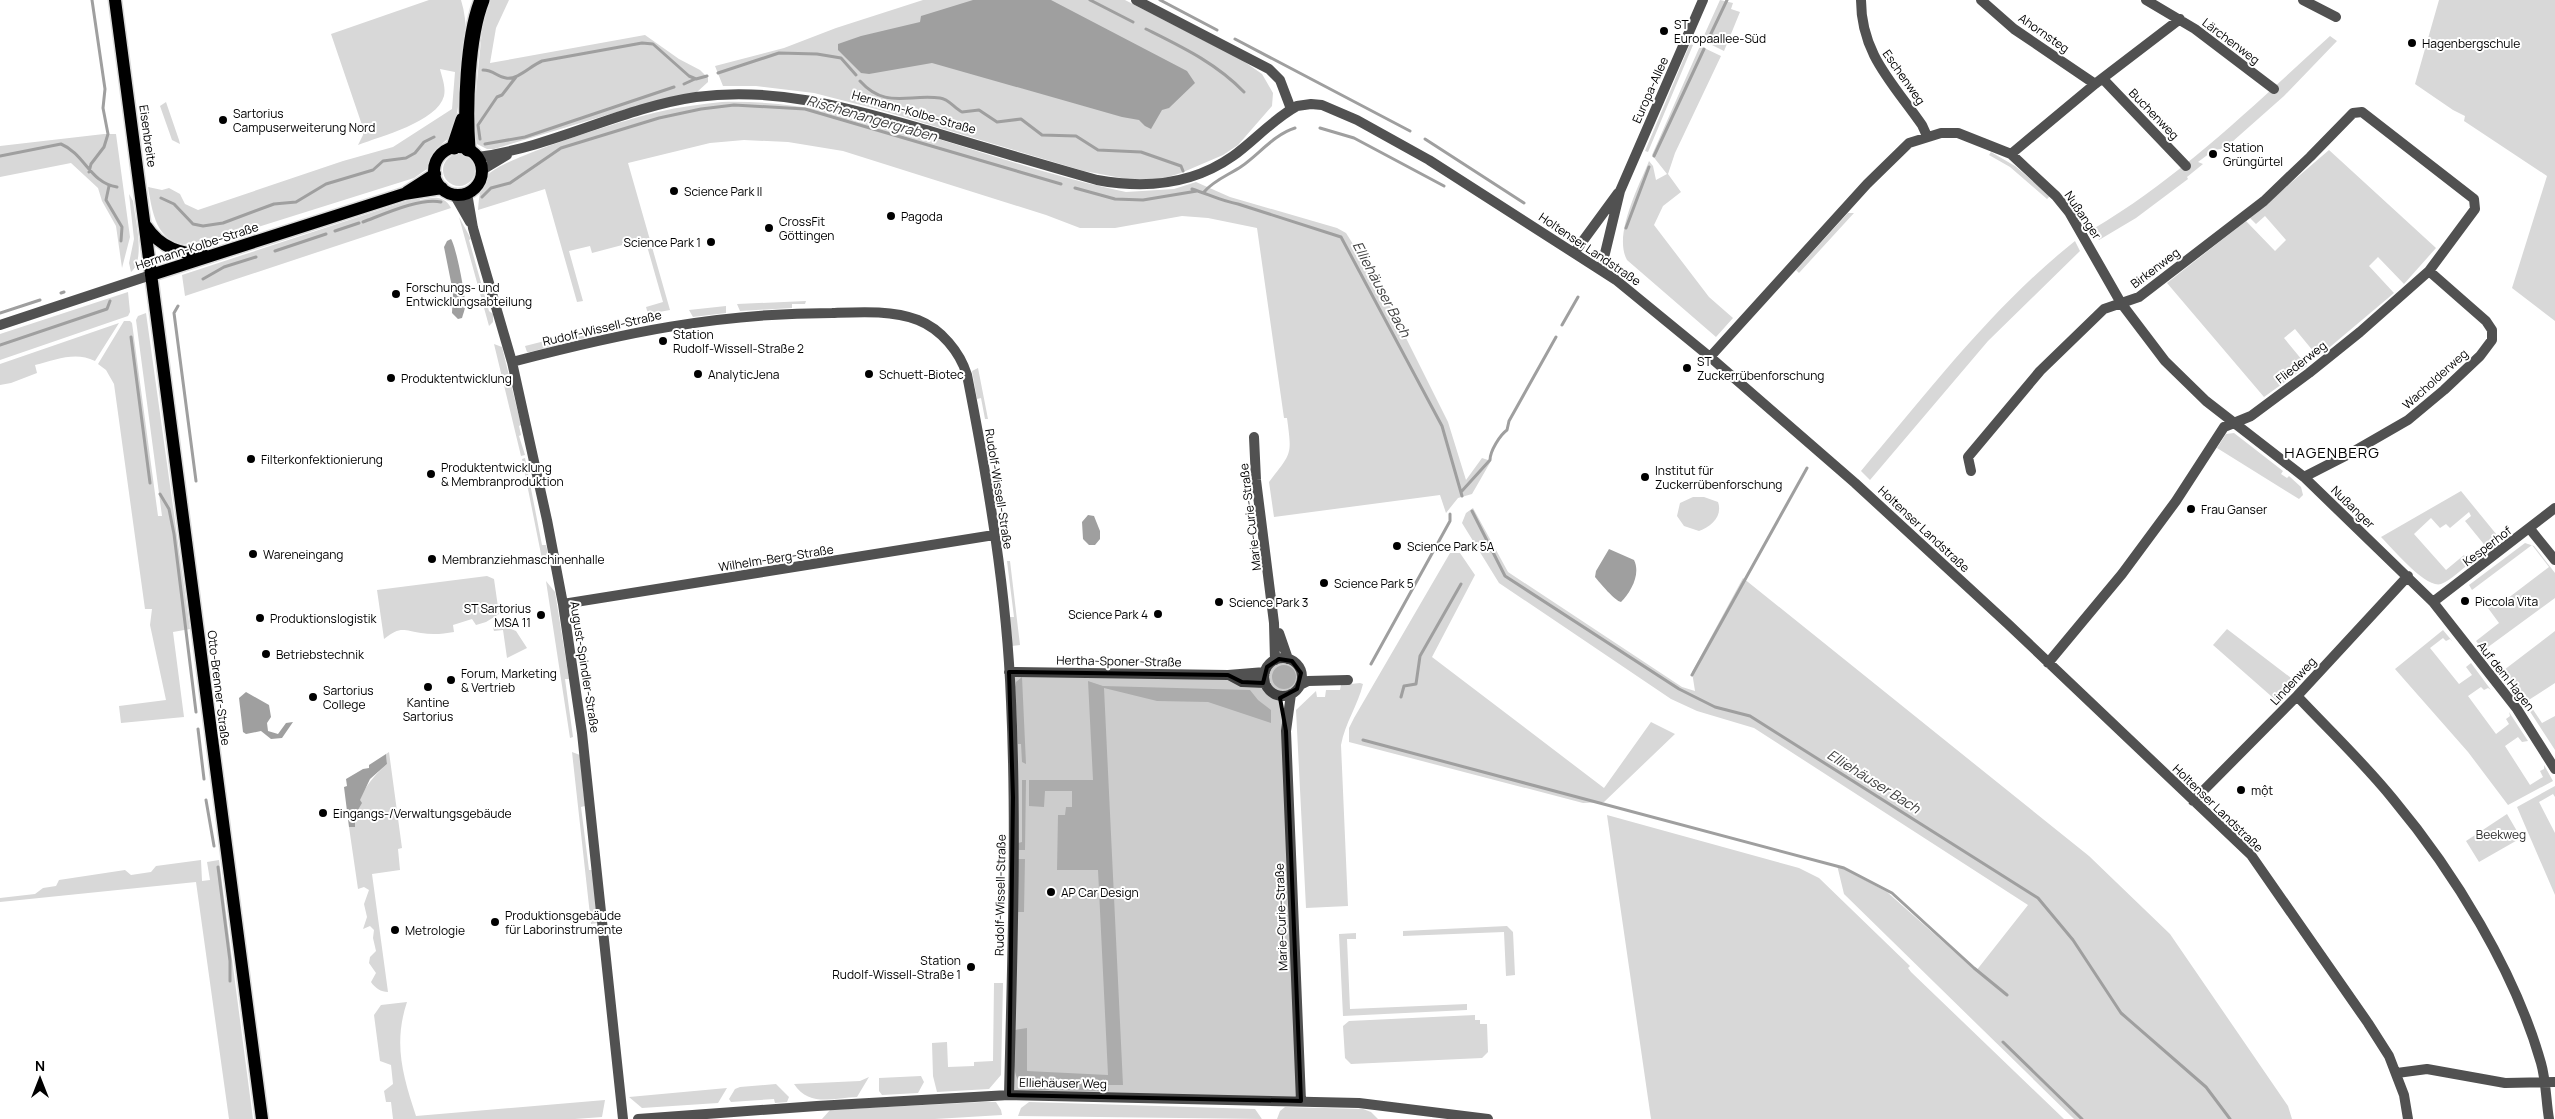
<svg xmlns="http://www.w3.org/2000/svg" width="2555" height="1119" viewBox="0 0 2555 1119" font-family="Manrope,sans-serif">
  <style>
    .green { fill: #d8d8d8 }
    .water { fill: #9f9f9f }
    .lines { fill: none; stroke-linecap: round; stroke-linejoin: round }
    .stream { stroke: #9f9f9f; stroke-width: 3 }
    .major-casing { stroke: #dbdbdb; stroke-width: 15 }
    .highway-casing { stroke: #dbdbdb; stroke-width: 18 }
    .minor { stroke: #515151; stroke-width: 10 }
    .major { stroke: #000; stroke-width: 12 }
    .highway { stroke: #000; stroke-width: 15 }
    .marked { fill: #000; fill-opacity: 0.2; stroke: #000; stroke-width: 4; stroke-linejoin: round }
    .poi-dot { fill: #000; stroke: #fff; stroke-width: 2 }
    .labels { text-anchor: middle; dominant-baseline: central; stroke-width: 4; stroke-linejoin: round; paint-order: stroke }
    .poi-label { font-size: 12px; fill: #000; stroke: #fff; text-anchor: start }
    .street-label { font-size: 12px; fill: #000; stroke: #fff }
    .park-label { font-size: 12px; fill: #2f2f2f; stroke: #fff }
    .water-label { font-size: 14px; font-style: italic; fill: #404040; stroke: #fff }
    .quarter-label { font-size: 15px; letter-spacing: 1px; fill: #000; stroke: #fff }
  </style>
  <rect width="100%" height="100%" fill="#fff"/>
  <path class="green" d="M429 0H461C473 38 461 86 455 125L451 136 437 148 427 169 414 178 204 244C160 250 154 224 148 187L162 190 169 188 180 194 185 204 198 210 343 161 393 147 452 109 455 72 440 69C442 78 446 86 444 96 437 122 381 136 358 145L363 135V128L331 34Z
    M489 0H509L496 28 490 63 645 35 679 59 700 70 708 78V82L697 92 627 109 494 149H487L477 144 473 123 483 20Z
    M923 0H1125L1242 60 1262 74 1273 93 1272 106 1238 145 1223 155 1181 173 1161 179 1132 180 1084 171 880 110 814 93 756 86H723L715 66 784 48 836 28Z
    M1720 0 1733 3 1731 9 1740 12 1724 51 1702 40Z
    M2439 0H2555V321L2512 288 2547 176 2464 121 2465 116 2453 110 2415 84Z
    M2330 36 2337 41 2284 96 2232 142 2221 149 2214 150 2198 162 2203 164 2187 177 2188 179 2136 218 2099 240 2093 229C2181 177 2255 104 2330 36Z
    M1690 44 1693 45 1648 152 1645 151Z
    M1700 46 1721 56 1675 153 1668 174 1681 192 1663 206 1654 225 1709 297 1733 318 1716 337 1627 260C1613 235 1639 186 1649 161L1653 166 1656 180 1667 174 1652 155Z
    M166 102 179 140 180 144 172 140 160 106Z
    M722 102C862 98 991 165 1126 192L1174 189 1196 182 1230 197 1337 228 1346 233 1383 292 1448 422 1466 480 1482 458 1491 461 1472 494 1458 498 1446 513 1440 495 1274 517 1269 482C1292 452 1292 456 1287 418H1284L1257 228 1208 218 1182 216 1115 228H1080L1046 215 843 151 788 142 744 140 710 143 628 163 670 310 648 314 646 307 663 302 645 239 592 253 590 246 569 251 583 301 577 302 545 189 478 210C479 196 480 185 489 174 505 157 630 118 658 112 679 107 701 104 722 102Z
    M104 134H116L130 237 122 268 116 226 102 201 98 188 71 163 0 177V146Z
    M2329 150 2436 248 2404 284 2378 257 2369 266 2394 293 2318 357 2295 329 2284 338 2307 366 2264 397 2167 283 2246 221 2275 251 2286 240 2265 216 2256 224 2250 218Z
    M1991 152 2015 166 2050 196 2047 199 2010 167 1989 155Z
    M443 170a16 16 0 1 1 32 0a16 16 0 1 1-32 0Z
    M129 194 133 201C135 219 146 260 131 272L129 263 134 239Z
    M419 197 420 200C433 197 444 195 451 208L185 296 182 275Z
    M1848 213H1854L1799 273 1796 270Z
    M459 217 471 239 469 240 489 311 493 314V322L489 326Z
    M2075 241 2080 251 1988 341 1870 480 1861 471C1928 392 1993 306 2075 241Z
    M128 292 130 312 128 316 0 360V334Z
    M806 301 805 304H792V308L740 311 737 304Z
    M726 306V313L693 317 689 310Z
    M146 313 190 629 173 632 184 717 121 723 119 706 166 700 150 625 152 609H145L114 384 106 370 98 364 124 321H130L132 323 158 516H162L136 320 138 316Z
    M119 323 95 361C75 351 56 360 35 365L37 373 11 383 0 385V364Z
    M616 323V327L596 331 597 335 530 352H527L525 346Z
    M494 344 502 347 521 425 519 426 521 435 519 436 525 455 521 456Z
    M978 368 988 419H985L981 398 977 399 972 371Z
    M987 431H990L1001 501H994L992 490H996Z
    M2234 433 2283 471 2281 474 2287 478 2289 476 2301 487 2303 495 2299 499 2217 448 2226 434Z
    M525 458 542 545H546C548 552 548 557 543 564L522 459Z
    M2461 491 2501 540 2482 554 2487 548 2465 521 2471 516 2469 512 2450 528 2446 524 2440 528 2431 518 2414 534 2446 570 2464 555 2470 563C2462 569 2451 580 2441 584 2426 589 2392 548 2381 537Z
    M1693 497H1704L1718 502C1723 516 1711 527 1699 531L1684 526 1677 516 1680 503Z
    M1473 508 1508 572 1682 687 1695 691 1692 672 1743 578 2089 856 2170 934 2288 1106 2292 1119H2074L1844 894 1837 865 1887 892 1976 971 2028 905 1754 728 1697 711 1671 699 1499 583 1462 523 1466 513Z
    M2525 543 2534 546 2555 573V598L2484 650 2476 641 2499 623 2488 608 2496 602 2499 605 2549 567 2532 545 2472 590 2469 585Z
    M1450 553H1460L1475 575 1432 657 1604 788 1651 722 1675 734 1604 802 1583 803 1349 742V728L1354 718Z
    M1007 561H1010L1020 645 1012 646 1010 617H1014Z
    M487 576 494 579 499 614 486 622 476 625 472 619 453 625 454 632C443 634 432 635 421 633 403 630 400 626 384 639L377 590Z
    M546 581 555 592 569 679H565L573 737 570 738Z
    M501 625 516 631 527 648 507 658 503 630 494 631 493 627Z
    M2227 629 2295 681 2296 686 2279 703 2213 645Z
    M2443 630 2453 642 2450 639 2446 641 2443 638 2430 648 2459 684 2472 675 2466 667 2471 663 2491 690 2488 688 2484 690 2481 687 2468 696 2496 734 2509 724 2506 719 2510 716 2509 712 2528 741 2522 742 2518 737 2505 746 2530 785 2543 777 2540 771 2544 769V765L2553 781 2508 805 2468 752 2395 669Z
    M2555 631V683L2524 703 2486 653 2489 652 2504 670Z
    M1272 677a12 12 0 1 1 24 0a12 12 0 1 1-24 0Z
    M1022 677 1026 764 1022 762 1021 744H1018L1015 687 1016 682Z
    M1088 681 1103 686 1250 690 1258 700 1271 710V723L1208 702 1157 701 1104 688 1123 1085H1108L1109 1091 1031 1090C1007 1084 1015 1048 1015 1030L1027 1028V1071L1108 1075 1098 870H1057L1058 815H1065L1066 807H1072V791H1045L1044 807 1029 806V780H1093Z
    M1360 683 1363 684C1358 705 1345 723 1341 745L1348 906 1306 908 1296 710 1316 691 1317 697H1325L1326 690H1340L1341 685Z
    M2530 705 2542 723 2555 716V750L2527 707Z
    M389 752 402 848 398 849 400 870 372 874 388 992C381 992 375 988 371 982L376 973 369 963 370 957 376 951 373 938 374 930 370 926 363 929 367 917 364 904 369 890 364 887 358 889 349 827 355 826C355 799 367 782 387 764L386 754Z
    M572 752 580 755 585 806 581 807 589 870H593L598 923 591 924Z
    M1022 780H1026L1025 850H1017L1018 843 1022 842Z
    M2555 786V797L2553 794 2539 802 2555 833V895L2517 807Z
    M2507 814 2521 838 2479 862 2466 841Z
    M1607 815 1799 868 1819 878 1910 966 1908 968 1911 972 2064 1119H1651Z
    M1017 859H1025L1024 912H1016Z
    M201 860 202 881 210 880 207 862 219 860 253 1119H229L196 882 0 902V898L35 894 43 888 56 886 59 880 125 870 131 875 151 872 156 866Z
    M1507 926 1513 932 1515 975 1506 976 1504 932 1403 936V931Z
    M1356 933V939H1347L1350 1009 1467 1004V1010L1343 1016 1339 934Z
    M994 983H1003L1001 1075 989 1089 937 1092 933 1076 932 1043 947 1042 948 1067 974 1066V1062L993 1061Z
    M407 1002C393 1044 403 1076 416 1116L605 1100 602 1117 575 1119H393L391 1102H386L384 1091 393 1084 391 1065 380 1061 374 1015 381 1005Z
    M1475 1015V1020H1480V1024H1487L1488 1052 1482 1058 1351 1064 1345 1058 1343 1026 1349 1021Z
    M921 1076 924 1082 918 1093 882 1095 879 1091V1078Z
    M869 1077 857 1097C833 1098 809 1107 794 1084L860 1081Z
    M776 1084 789 1097 787 1102 775 1103 774 1099 731 1102 729 1099 735 1089 740 1087Z
    M727 1088 718 1103 642 1108 629 1097Z
    M981 1102H996L1001 1110 1002 1115 935 1119H822L830 1110Z
    M1029 1102 1255 1109 1262 1119 1018 1116 1021 1108Z
    M1285 1107 1363 1109 1371 1112 1378 1119H1277L1280 1111Z"/>
  <path class="water" d="M973 0H1051L1187 71 1195 83 1169 108 1162 110 1151 129 1145 126 1139 120 1122 117 932 63 869 74 861 73 838 50V44L861 36 920 22 921 16Z
    M451 239C456 246 466 297 465 306 465 310 463 314 462 318L458 319 452 313 453 292 444 247 447 241Z
    M1088 515 1094 516 1100 531V539L1095 545H1089L1083 539 1082 522Z
    M1609 549 1634 560C1641 574 1631 592 1621 602 1615 601 1600 583 1595 577L1596 571Z
    M246 692 269 705 271 717 267 723 268 731 278 734 286 723 293 722 282 738 271 739 261 731 246 734 243 732 239 698Z
    M386 754 387 764 370 779 360 800 362 803 355 815V827H349L344 787 347 786 346 779 363 769 369 768V765Z"/>
  <g class="lines">
    <path class="stream" d="M1090 0 1133 22
      M1160 0 1217 30
      M1146 29C1182 47 1216 63 1244 92
      M1235 39 1410 131
      M1707 42 1727 0
      M483 70C494 70 497 77 506 78 518 80 530 66 542 61L642 43 653 44 689 76 696 79 707 76
      M718 73 779 53 817 54 841 58 856 75
      M860 81C885 109 907 94 940 98 949 99 954 108 962 112L979 110 997 122 1021 119 1042 135 1076 136 1098 150 1141 152 1181 166 1183 171
      M684 84 695 79
      M1320 128 1354 138 1444 186
      M480 139 478 125 497 97 502 95 516 77
      M1425 139 1524 203
      M485 144 525 137 674 87
      M0 156 61 144C85 154 90 183 117 187
      M1654 156 1704 49
      M89 172 91 164 104 147 108 134 103 108 105 89 92 0
      M109 186 106 200 122 227 121 241
      M1075 188 1115 199 1143 200 1197 191
      M1192 189C1208 194 1221 201 1238 204L1341 237 1442 426 1462 496
      M1204 192C1214 180 1229 175 1242 166 1259 154 1275 134 1295 128
      M482 197 491 188 510 183 561 148 659 118 701 109 734 105 805 109 1061 184
      M161 198 174 204 193 224 203 226 223 223 274 204 296 202 326 184 373 170 383 161 406 158 415 153 424 142 434 137
      M363 222C382 215 421 197 441 202
      M1626 228 1649 167
      M335 231 359 223
      M275 251 326 234
      M203 279 224 267 256 257
      M61 293 64 292
      M178 306 174 313 196 481
      M0 313 40 300
      M1562 325 1578 297
      M131 337 150 483
      M0 345 107 309 110 301
      M1461 492 1490 460C1490 451 1500 435 1507 430L1509 421 1556 337
      M160 494 169 509 174 534 196 712
      M1472 511 1505 576 1679 689 1715 707 1750 716 2038 898 2073 940 2121 1013 2206 1087 2230 1119
      M1371 664 1450 521V514
      M1692 675 1807 468
      M1401 697 1404 686 1416 684 1420 656 1461 584
      M198 729 204 779
      M1363 740 1844 868 1892 893 1974 968 2007 995
      M206 800 214 846
      M218 867 230 961V981
      M2003 1042 2082 1119"/>
    <defs>
      <path id="major" d="M115 0 262 1119
        M434 171a24 24 0 1 1 48 0a24 24 0 1 1-48 0Z
        M407 192 435 174
        M146 226C161 249 181 253 206 256
        M151 275 404 194 442 188"/>
      <path id="highway" d="M454 147 463 120
        M468 149C465 108 467 38 482 0"/>
    </defs>
    <use href="#major" class="major-casing"/>
    <use href="#highway" class="highway-casing"/>
    <path class="minor" d="M1136 0 1269 69 1280 80 1291 109
      M1861 0C1861 54 1893 83 1922 125L1927 136
      M1981 0 2014 29 2095 84
      M2146 0 2195 29 2274 89
      M2303 0 2336 17
      M2103 79 2186 166
      M2011 154 2095 84 2180 19
      M478 157C553 147 621 108 696 97 778 86 852 109 930 131 986 148 1041 164 1097 180 1145 189 1192 185 1233 156 1254 141 1273 119 1297 106L1311 104 1322 105 1357 120 1429 160 1616 280 1710 357 1855 483 2008 624 2251 855 2368 1023 2389 1056 2404 1095 2408 1119
      M482 170 507 155
      M467 193 473 228 512 362 547 520 563 604 582 733 623 1119
      M454 194 470 222
      M1574 253 1618 193
      M1601 270 1620 191 1703 0
      M0 325 151 275
      M1710 357 1867 184 1909 143 1941 133H1958L2011 154 2056 196 2069 212 2121 303 2165 361 2206 401 2304 477 2433 602 2517 709 2555 769
      M512 362C623 333 717 313 832 313 860 312 892 310 918 320 941 329 960 352 967 375 988 482 1007 593 1011 701 1017 833 1012 964 1009 1095
      M1254 437 1256 480 1274 623 1275 660
      M1971 471 1968 457 2040 371 2104 309 2139 297 2264 201 2310 157 2353 113 2362 112 2474 199 2475 209 2429 271 2360 332 2309 373 2251 416 2224 427 2176 501 2122 574 2048 663
      M2304 477 2349 454 2408 420 2444 390 2480 356 2492 340V330L2486 321 2429 271
      M2530 529 2555 560
      M2433 602 2555 508
      M563 604 994 535
      M1279 633 1288 659
      M1264 677a19 19 0 1 1 38 0a19 19 0 1 1-38 0Z
      M1009 672 1228 675 1265 672
      M1229 675 1242 682 1265 683
      M1300 685 1308 681 1348 680
      M1291 694 1286 731 1301 1101
      M2297 696C2329 730 2364 763 2393 799 2454 872 2515 971 2541 1063 2546 1080 2546 1101 2549 1119
      M2193 801 2297 696 2408 576
      M2397 1073 2427 1069 2505 1083 2555 1082
      M638 1119 817 1106 1009 1095 1359 1103 1488 1119"/>
    <use href="#major" class="major"/>
    <use href="#highway" class="highway"/>
  </g>
  <path class="marked" d="M1279 659 1292 661 1301 673 1297 689 1280 698 1286 731 1301 1101 1009 1095 1013 797 1009 672 1228 675 1242 682 1263 683 1267 667Z"/>
  <g class="poi-dot">
    <circle cx="1664" cy="31" r="5"/>
    <circle cx="2412" cy="43" r="5"/>
    <circle cx="223" cy="120" r="5"/>
    <circle cx="2213" cy="154" r="5"/>
    <circle cx="674" cy="191" r="5"/>
    <circle cx="891" cy="216" r="5"/>
    <circle cx="769" cy="228" r="5"/>
    <circle cx="711" cy="242" r="5"/>
    <circle cx="396" cy="294" r="5"/>
    <circle cx="663" cy="341" r="5"/>
    <circle cx="1687" cy="368" r="5"/>
    <circle cx="698" cy="374" r="5"/>
    <circle cx="869" cy="374" r="5"/>
    <circle cx="391" cy="378" r="5"/>
    <circle cx="251" cy="459" r="5"/>
    <circle cx="431" cy="474" r="5"/>
    <circle cx="1645" cy="477" r="5"/>
    <circle cx="2191" cy="509" r="5"/>
    <circle cx="1397" cy="546" r="5"/>
    <circle cx="253" cy="554" r="5"/>
    <circle cx="432" cy="559" r="5"/>
    <circle cx="1324" cy="583" r="5"/>
    <circle cx="2465" cy="601" r="5"/>
    <circle cx="1219" cy="602" r="5"/>
    <circle cx="1158" cy="614" r="5"/>
    <circle cx="541" cy="615" r="5"/>
    <circle cx="260" cy="618" r="5"/>
    <circle cx="266" cy="654" r="5"/>
    <circle cx="451" cy="680" r="5"/>
    <circle cx="428" cy="687" r="5"/>
    <circle cx="313" cy="697" r="5"/>
    <circle cx="2241" cy="790" r="5"/>
    <circle cx="323" cy="813" r="5"/>
    <circle cx="1051" cy="892" r="5"/>
    <circle cx="495" cy="922" r="5"/>
    <circle cx="395" cy="930" r="5"/>
    <circle cx="971" cy="967" r="5"/>
  </g>
  <g class="labels">
    <g class="poi-label">
      <text x="1674" y="24">ST<tspan x="1674" dy="14">Europaallee-Süd</tspan></text>
      <text x="2422" y="43">Hagenbergschule</text>
      <text x="233" y="113">Sartorius<tspan x="233" dy="14">Campuserweiterung Nord</tspan></text>
      <text x="2223" y="147">Station<tspan x="2223" dy="14">Grüngürtel</tspan></text>
      <text x="684" y="191">Science Park II</text>
      <text x="901" y="216">Pagoda</text>
      <text x="779" y="221">CrossFit<tspan x="779" dy="14">Göttingen</tspan></text>
      <text x="701" y="242" text-anchor="end">Science Park 1</text>
      <text x="406" y="287">Forschungs- und<tspan x="406" dy="14">Entwicklungsabteilung</tspan></text>
      <text x="673" y="334">Station<tspan x="673" dy="14">Rudolf-Wissell-Straße 2</tspan></text>
      <text x="1697" y="361">ST<tspan x="1697" dy="14">Zuckerrübenforschung</tspan></text>
      <text x="708" y="374">AnalyticJena</text>
      <text x="879" y="374">Schuett-Biotec</text>
      <text x="401" y="378">Produktentwicklung</text>
      <text x="261" y="459">Filterkonfektionierung</text>
      <text x="441" y="467">Produktentwicklung<tspan x="441" dy="14">&amp; Membranproduktion</tspan></text>
      <text x="1655" y="470">Institut für<tspan x="1655" dy="14">Zuckerrübenforschung</tspan></text>
      <text x="2201" y="509">Frau Ganser</text>
      <text x="1407" y="546">Science Park 5A</text>
      <text x="263" y="554">Wareneingang</text>
      <text x="442" y="559">Membranziehmaschinenhalle</text>
      <text x="1334" y="583">Science Park 5</text>
      <text x="2475" y="601">Piccola Vita</text>
      <text x="1229" y="602">Science Park 3</text>
      <text x="531" y="608" text-anchor="end">ST Sartorius<tspan x="531" dy="14">MSA 11</tspan></text>
      <text x="1148" y="614" text-anchor="end">Science Park 4</text>
      <text x="270" y="618">Produktionslogistik</text>
      <text x="276" y="654">Betriebstechnik</text>
      <text x="461" y="673">Forum, Marketing<tspan x="461" dy="14">&amp; Vertrieb</tspan></text>
      <text x="323" y="690">Sartorius<tspan x="323" dy="14">College</tspan></text>
      <text x="428" y="702" text-anchor="middle">Kantine<tspan x="428" dy="14">Sartorius</tspan></text>
      <text x="2251" y="790">một</text>
      <text x="333" y="813">Eingangs-/Verwaltungsgebäude</text>
      <text x="1061" y="892">AP Car Design</text>
      <text x="505" y="915">Produktionsgebäude<tspan x="505" dy="14">für Laborinstrumente</tspan></text>
      <text x="405" y="930">Metrologie</text>
      <text x="961" y="960" text-anchor="end">Station<tspan x="961" dy="14">Rudolf-Wissell-Straße 1</tspan></text>
    </g>
    <g class="street-label">
      <text transform="translate(2044 33) rotate(35)">Ahornsteg</text>
      <text transform="translate(2231 41) rotate(37)">Lärchenweg</text>
      <text transform="translate(1904 77) rotate(55)">Eschenweg</text>
      <text transform="translate(1650 90) rotate(-66)">Europa-Allee</text>
      <text transform="translate(914 112) rotate(16)">Hermann-Kolbe-Straße</text>
      <text transform="translate(2154 114) rotate(46)">Buchenweg</text>
      <text transform="translate(148 136) rotate(82)">Eisenbreite</text>
      <text transform="translate(2083 215) rotate(56)">Nußanger</text>
      <text transform="translate(197 246) rotate(-18)">Hermann-Kolbe-Straße</text>
      <text transform="translate(1590 249) rotate(34)">Holtenser Landstraße</text>
      <text transform="translate(2155 268) rotate(-37)">Birkenweg</text>
      <text transform="translate(602 328) rotate(-13)">Rudolf-Wissell-Straße</text>
      <text transform="translate(2301 362) rotate(-38)">Fliederweg</text>
      <text transform="translate(2435 379) rotate(-42)">Wacholderweg</text>
      <text transform="translate(999 489) rotate(81)">Rudolf-Wissell-Straße</text>
      <text transform="translate(2353 507) rotate(44)">Nußanger</text>
      <text transform="translate(1250 517) rotate(-97)">Marie-Curie-Straße</text>
      <text transform="translate(1924 529) rotate(43)">Holtenser Landstraße</text>
      <text transform="translate(2487 546) rotate(-37)">Kesperhof</text>
      <text transform="translate(776 558) rotate(-9)">Wilhelm-Berg-Straße</text>
      <text transform="translate(1119 661) rotate(1)">Hertha-Sponer-Straße</text>
      <text transform="translate(585 667) rotate(81)">August-Spindler-Straße</text>
      <text transform="translate(2506 676) rotate(52)">Auf dem Hagen</text>
      <text transform="translate(2293 681) rotate(-47)">Lindenweg</text>
      <text transform="translate(219 688) rotate(83)">Otto-Brenner-Straße</text>
      <text transform="translate(2218 808) rotate(44)">Holtenser Landstraße</text>
      <text transform="translate(1000 895) rotate(-89)">Rudolf-Wissell-Straße</text>
      <text transform="translate(1281 917) rotate(-92)">Marie-Curie-Straße</text>
      <text transform="translate(1063 1083) rotate(1)">Elliehäuser Weg</text>
    </g>
    <g class="park-label">
      <text x="2501" y="834">Beekweg</text>
    </g>
    <g class="water-label">
      <text transform="translate(872 118) rotate(16)">Rischenangergraben</text>
      <text transform="translate(1382 289) rotate(62)">Elliehäuser Bach</text>
      <text transform="translate(1874 781) rotate(32)">Elliehäuser Bach</text>
    </g>
    <g class="quarter-label">
      <text x="2332" y="452">HAGENBERG</text>
    </g>
  </g>
  <g transform="translate(40 1079)" stroke="#ffffff" stroke-width="4" paint-order="stroke">
  <path d="M0-4L9 19L0 12L-9 19Z" fill="#000000"/>
  <text y="-8" font-size="14" font-weight="bold" text-anchor="middle" fill="#000000">N</text>
  </g>
</svg>
